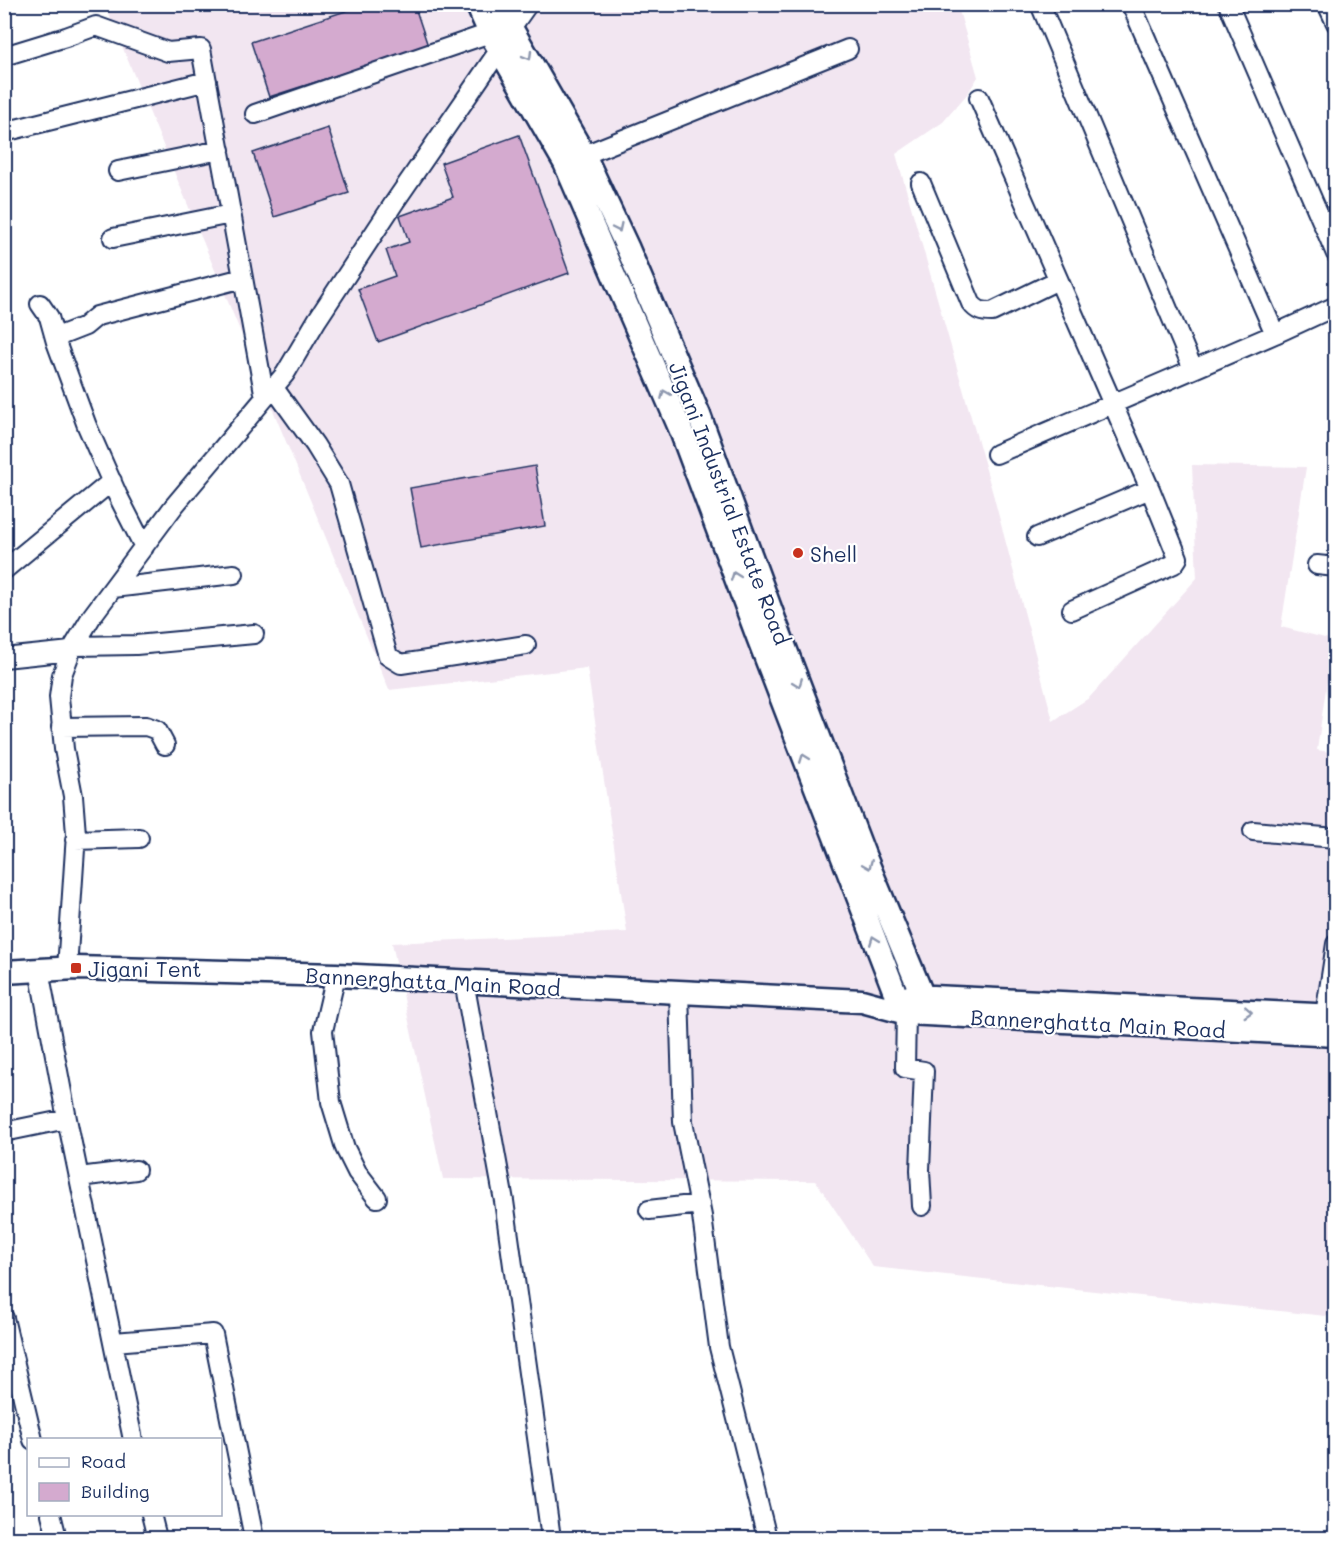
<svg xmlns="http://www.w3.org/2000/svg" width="1340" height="1543" viewBox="0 0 1340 1543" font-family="Mali,sans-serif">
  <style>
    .built { fill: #f2e6f1 }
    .building { fill: #d4aacf; stroke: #1b2f5e; stroke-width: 1.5 }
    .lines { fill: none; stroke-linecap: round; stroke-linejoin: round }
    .minor-casing { stroke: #1b2f5e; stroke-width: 22 }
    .major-casing { stroke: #1b2f5e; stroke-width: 27 }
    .minor { stroke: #fff; stroke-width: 18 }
    .major { stroke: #fff; stroke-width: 22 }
    .oneway { stroke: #8d97ae }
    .poi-dot { fill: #c8321e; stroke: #fff; stroke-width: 2 }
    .labels { text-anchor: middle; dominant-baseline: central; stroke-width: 4.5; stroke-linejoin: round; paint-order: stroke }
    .street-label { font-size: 21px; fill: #1b2f5e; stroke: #fff }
    .poi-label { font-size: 21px; fill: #1b2f5e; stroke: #fff; text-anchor: start }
  </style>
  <rect width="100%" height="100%" fill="#fff"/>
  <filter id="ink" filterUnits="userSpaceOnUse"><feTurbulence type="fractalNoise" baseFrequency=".0167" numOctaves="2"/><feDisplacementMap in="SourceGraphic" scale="12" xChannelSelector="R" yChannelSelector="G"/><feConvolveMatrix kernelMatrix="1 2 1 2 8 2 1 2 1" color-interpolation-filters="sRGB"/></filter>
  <g filter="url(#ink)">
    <path class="built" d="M105 5H965L958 7 978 77 968 93 943 122 896 154 993 494 1053 721 1089 698 1197 578 1192 465 1306 467 1281 627 1333 640 1317 750 1336 753 1335 1317 873 1267 816 1181 443 1179 392 943 627 932 587 668 389 690Z"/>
    <path class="building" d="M367 4H414L428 46 269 97 251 42Z
      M328 128 349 193 274 217 253 153Z
      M519 135 569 273 378 342 358 289 395 276 386 250 409 242 400 216 453 197 441 163Z
      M535 466 545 526 421 548 410 488Z"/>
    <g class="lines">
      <defs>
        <path id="minor" d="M1040 4 1193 369
          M1131 4 1275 334
          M1228 4 1336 254
          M1327 4 1336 23
          M4 56 66 37 96 26 168 52 201 49 265 398
          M979 98 1150 489 1178 558 1174 564 1072 610
          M255 114 490 33
          M4 132 207 81
          M584 155 848 49
          M118 171 220 150
          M921 183 971 303C977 311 982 312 992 312L1058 280
          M113 238 231 214
          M40 304 49 317 56 342
          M274 388 315 445 339 484 388 656 401 664 526 645
          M996 454 1275 334 1336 306
          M1037 537 1150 489
          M144 547 117 494 87 426 56 342 62 335 85 326 97 316 243 278
          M1317 565 1336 567
          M4 570 112 481
          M113 588 234 574
          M74 646 136 645 254 634
          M4 658 71 651
          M61 727 146 726 157 730 165 745
          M1253 831 1336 838
          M75 840 139 838
          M67 969 76 834 73 796 64 749 59 697 62 675 71 651 92 616 174 506 285 374 317 320 394 203 500 49 511 28 528 4
          M336 975 323 1031 331 1102 345 1148 357 1172 377 1198
          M464 981 504 1201 551 1538
          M679 992 683 1122 702 1216 719 1347 767 1538
          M906 1013 905 1068 924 1071 920 1170 922 1206
          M1323 1028 1336 944
          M67 1119 133 1440
          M4 1132 67 1119 39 970
          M79 1177 136 1170
          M649 1210 700 1204
          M4 1318 33 1440
          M114 1342 213 1334 254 1538
          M51 1514 57 1538
          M151 1514 157 1538"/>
        <path id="major" d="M477 4 490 33 565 163 680 428 758 637 896 995 906 1013
          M500 4 511 28 584 155 628 249 699 415 775 622 864 855 923 997 933 1014
          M4 972 76 968 336 975 862 1001 906 1013 1336 1035
          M911 996 1336 1016"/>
      </defs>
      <use href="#minor" class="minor-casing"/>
      <use href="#major" class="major-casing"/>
      <use href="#minor" class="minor"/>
      <use href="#major" class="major"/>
    </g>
    <defs><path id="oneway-chevron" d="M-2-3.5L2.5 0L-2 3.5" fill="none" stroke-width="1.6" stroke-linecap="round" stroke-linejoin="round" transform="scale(1.5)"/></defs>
    <g class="oneway">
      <use href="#oneway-chevron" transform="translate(528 56) rotate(60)"/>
      <use href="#oneway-chevron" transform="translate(618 228) rotate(65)"/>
      <use href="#oneway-chevron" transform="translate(665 394) rotate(-113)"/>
      <use href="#oneway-chevron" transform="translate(735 576) rotate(-110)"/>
      <use href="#oneway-chevron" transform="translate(798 683) rotate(69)"/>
      <use href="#oneway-chevron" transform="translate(804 758) rotate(-111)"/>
      <use href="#oneway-chevron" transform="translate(868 865) rotate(68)"/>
      <use href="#oneway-chevron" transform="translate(874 940) rotate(-111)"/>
      <use href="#oneway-chevron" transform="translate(1248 1012) rotate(3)"/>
    </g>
  </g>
  <g class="poi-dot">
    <circle cx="798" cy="553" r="6"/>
    <rect x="70" y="962" width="12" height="12" rx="3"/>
  </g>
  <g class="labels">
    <g class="street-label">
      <text transform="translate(730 503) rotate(69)">Jigani Industrial Estate Road</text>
      <text transform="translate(433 981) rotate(3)">Bannerghatta Main Road</text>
      <text transform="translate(1098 1023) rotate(3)">Bannerghatta Main Road</text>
    </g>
    <g class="poi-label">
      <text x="810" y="553">Shell</text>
      <text x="88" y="968">Jigani Tent</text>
    </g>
  </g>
  <rect width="1340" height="1543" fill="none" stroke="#fff" stroke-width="24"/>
  <rect x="12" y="12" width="1316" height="1519" fill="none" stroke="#1b2f5e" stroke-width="2" filter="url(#ink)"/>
  <rect x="27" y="1438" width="195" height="78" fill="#ffffff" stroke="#a4acbf" stroke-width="1.5"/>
  <rect x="39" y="1458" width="30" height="9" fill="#ffffff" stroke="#a4acbf" stroke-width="1.5"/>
  <text x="81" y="1468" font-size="18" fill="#1b2f5e">Road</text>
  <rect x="39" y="1483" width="30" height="18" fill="#d4aacf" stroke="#a4acbf" stroke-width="1.5"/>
  <text x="81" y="1498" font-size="18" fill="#1b2f5e">Building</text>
</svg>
